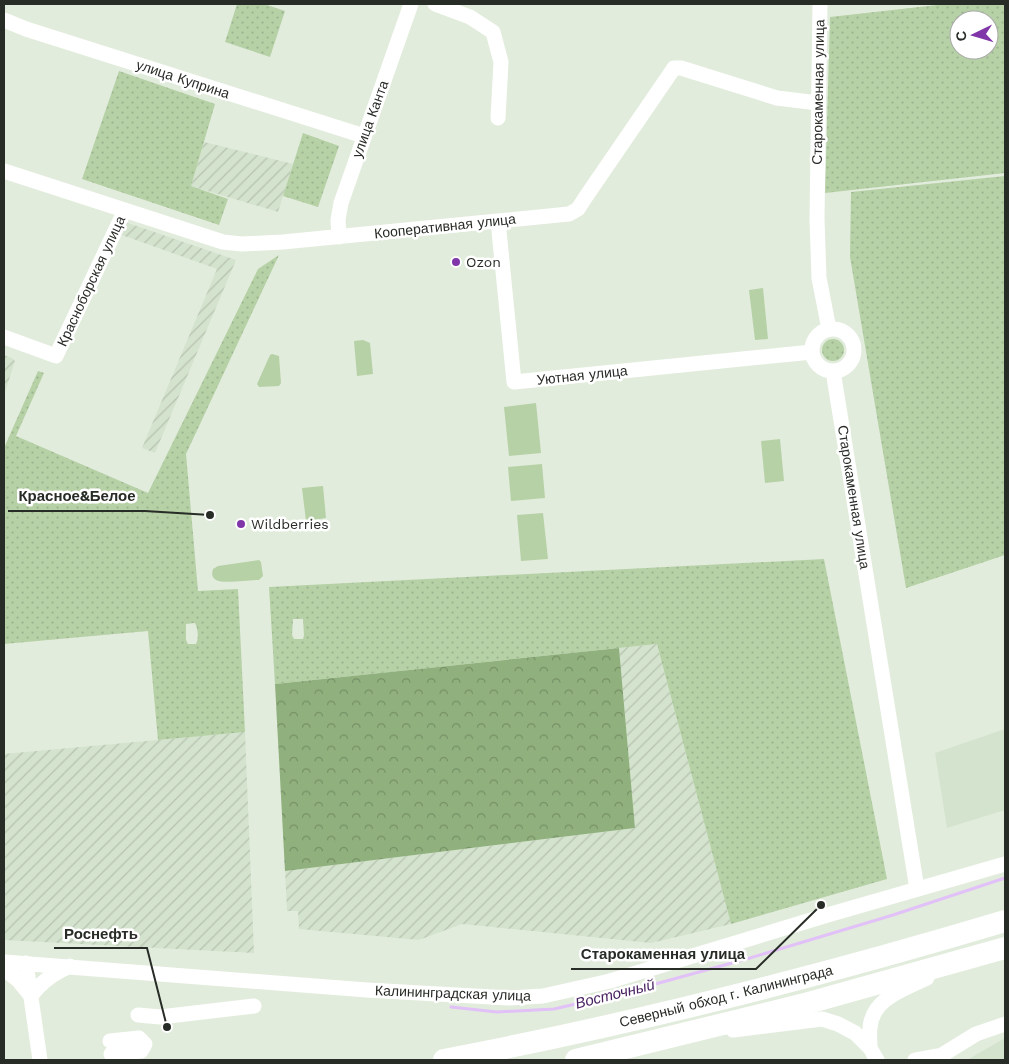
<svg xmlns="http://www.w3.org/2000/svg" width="1009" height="1064" viewBox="0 0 1009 1064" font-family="'Work Sans',sans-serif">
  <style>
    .built { fill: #d4e3cd }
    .industrial { fill: url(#industrial-furrows) }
    .grass { fill: url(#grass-dots); fill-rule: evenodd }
    .forest { fill: url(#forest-crowns) }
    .park { fill: #b6d1a6 }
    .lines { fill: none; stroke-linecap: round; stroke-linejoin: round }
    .stream { stroke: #e1c1f7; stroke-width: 3 }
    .minor { stroke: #fff; stroke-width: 15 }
    .highway { stroke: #fff; stroke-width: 22 }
    .poi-dot { fill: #8036a8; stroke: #fff; stroke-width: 2 }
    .labels { text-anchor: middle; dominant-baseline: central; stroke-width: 5; stroke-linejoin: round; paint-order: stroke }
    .street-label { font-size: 14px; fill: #282c26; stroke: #fff }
    .poi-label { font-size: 14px; fill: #282c26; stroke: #fff; text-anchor: start }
    .water-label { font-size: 15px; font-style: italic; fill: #492160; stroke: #fff }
    .leader { fill: none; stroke: #282c26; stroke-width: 2 }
    .callout-dot { fill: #282c26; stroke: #fff; stroke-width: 2 }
    .callout-label { font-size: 15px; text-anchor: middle; font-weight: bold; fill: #282c26; stroke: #fff; stroke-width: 5; stroke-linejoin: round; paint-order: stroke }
  </style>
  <defs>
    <pattern id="industrial-furrows" width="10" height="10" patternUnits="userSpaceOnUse" patternTransform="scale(1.25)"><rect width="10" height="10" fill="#d4e3cd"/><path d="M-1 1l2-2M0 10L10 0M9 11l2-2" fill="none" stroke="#b6c3b0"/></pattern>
    <pattern id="grass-dots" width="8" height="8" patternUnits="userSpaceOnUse" patternTransform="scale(1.25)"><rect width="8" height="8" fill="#b6d1a6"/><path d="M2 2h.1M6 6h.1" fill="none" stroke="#9cb48f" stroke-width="1.8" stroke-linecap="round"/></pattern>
    <pattern id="forest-crowns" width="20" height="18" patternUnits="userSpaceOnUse" patternTransform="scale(1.25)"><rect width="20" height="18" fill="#90b17d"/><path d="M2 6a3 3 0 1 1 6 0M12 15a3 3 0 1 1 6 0" fill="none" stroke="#769066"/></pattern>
  </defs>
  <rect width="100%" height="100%" fill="#e2ecdc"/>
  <path class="built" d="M1005 729V810L947 828 935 753Z
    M1005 1038V1060H967Z"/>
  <path class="industrial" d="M204 142 293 164 278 212 191 186Z
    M125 222 236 260 155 453 142 448 217 269 119 234Z
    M4 355 12 358 15 361 4 395Z
    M657 644 731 924 651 943 462 924 419 940 299 929 298 911H287L285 871 635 828 619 648Z
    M245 732 254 953 4 940V754Z"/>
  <path class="grass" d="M237 4H264L285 11 270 57 225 42Z
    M946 4H1005V173L825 193 830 17ZM959 20H989V50H959Z
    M119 71 215 104 191 186 228 199 219 225 82 179Z
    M303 133 339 146 318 207 283 196Z
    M1005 176V555L906 588 850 257 851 192Z
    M279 255 186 454 198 591 238 589 245 732 158 740 148 631 4 644V448L38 371 44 373 16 436 148 493 258 269ZM195 623C198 629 199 638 196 644H188L186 640V624Z
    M822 350a11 11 0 1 1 22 0a11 11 0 1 1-22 0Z
    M824 559 887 879 731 924 657 644 275 684 269 587ZM293 619H303L304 635 303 639H294L292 635Z"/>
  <path class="forest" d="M619 648 635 828 285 871 275 684Z"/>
  <path class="park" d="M763 288 768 339 755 340 749 290Z
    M363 340 370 343 373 374 357 376 354 341Z
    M272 354 279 356 281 383 279 386 259 387 257 384 270 355Z
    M536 403 541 453 509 456 504 407Z
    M780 439 784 481 765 483 761 441Z
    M542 464 545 498 511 501 508 467Z
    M323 486 326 518 306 521 302 488Z
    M543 513 548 559 521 561 517 515Z
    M259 560 261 562 263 576 259 580C250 580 222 584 216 580 211 577 212 573 213 569L218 566Z"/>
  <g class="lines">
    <path class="stream" d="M451 1007 497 1012 554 1009 619 994 750 958 893 915 1005 878"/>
    <path class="minor" d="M435 4 470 17 493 32 501 62 498 118
      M820 4 817 219 819 278 829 329
      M4 20 26 29 364 136
      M4 171 223 242 242 244 283 242 569 214 578 209 585 198 674 68H681L777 98 818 103
      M498 221 514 382 812 352
      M339 237 338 220 341 203 411 4
      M812 350a21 21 0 1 1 42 0a21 21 0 1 1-42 0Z
      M4 337 56 356 125 210
      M833 371 917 889
      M4 962 367 990 509 998 543 996 610 981 831 914 1005 864
      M26 963 40 1060
      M4 969 18 980 31 996C42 981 53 974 70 966
      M138 1015 160 1017 254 1006
      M733 1030 822 1019 838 1024 855 1033 870 1048 877 1060
      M110 1041 139 1038 145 1044
      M870 1048C870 1041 869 1034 870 1028 872 998 905 989 927 978
      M111 1054 141 1051 145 1044
      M915 1060 942 1055 976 1034 1005 1024"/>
    <path class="highway" d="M444 1060C633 1024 821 976 1005 921
      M576 1060 801 1005 1005 948"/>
  </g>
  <g class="poi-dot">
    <circle cx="456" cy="262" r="5"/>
    <circle cx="241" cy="524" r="5"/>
  </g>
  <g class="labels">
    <g class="street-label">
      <text transform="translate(183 79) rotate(18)">улица Куприна</text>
      <text transform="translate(818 92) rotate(-89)">Старокаменная улица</text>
      <text transform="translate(370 119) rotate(-70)">улица Канта</text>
      <text transform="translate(445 226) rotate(-6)">Кооперативная улица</text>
      <text transform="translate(91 281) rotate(-65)">Красноборская улица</text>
      <text transform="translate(582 375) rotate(-6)">Уютная улица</text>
      <text transform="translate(854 497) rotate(81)">Старокаменная улица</text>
      <text transform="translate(453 993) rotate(2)">Калининградская улица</text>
      <text transform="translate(726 996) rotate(-14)">Северный обход г. Калининграда</text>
    </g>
    <g class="poi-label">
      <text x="466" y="262">Ozon</text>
      <text x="251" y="524">Wildberries</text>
    </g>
    <g class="water-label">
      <text transform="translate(615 994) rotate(-14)">Восточный</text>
    </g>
  </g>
  <path class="leader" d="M210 515L145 511H8M167 1027L147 948H54M821 905L756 969H571"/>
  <g class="callout-dot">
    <circle cx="210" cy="515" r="5"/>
    <circle cx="167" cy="1027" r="5"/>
    <circle cx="821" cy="905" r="5"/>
  </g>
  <g class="callout-label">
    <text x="77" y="501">Красное&amp;Белое</text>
    <text x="101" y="939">Роснефть</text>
    <text x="663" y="959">Старокаменная улица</text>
  </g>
  <rect width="1009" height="1064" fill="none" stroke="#282c26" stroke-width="10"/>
  <g transform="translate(974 35) rotate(265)"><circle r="24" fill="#ffffff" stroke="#a9aba8"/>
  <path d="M0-4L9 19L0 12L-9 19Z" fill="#8036a8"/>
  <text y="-8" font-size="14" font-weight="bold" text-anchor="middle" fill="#282c26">С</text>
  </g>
</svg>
